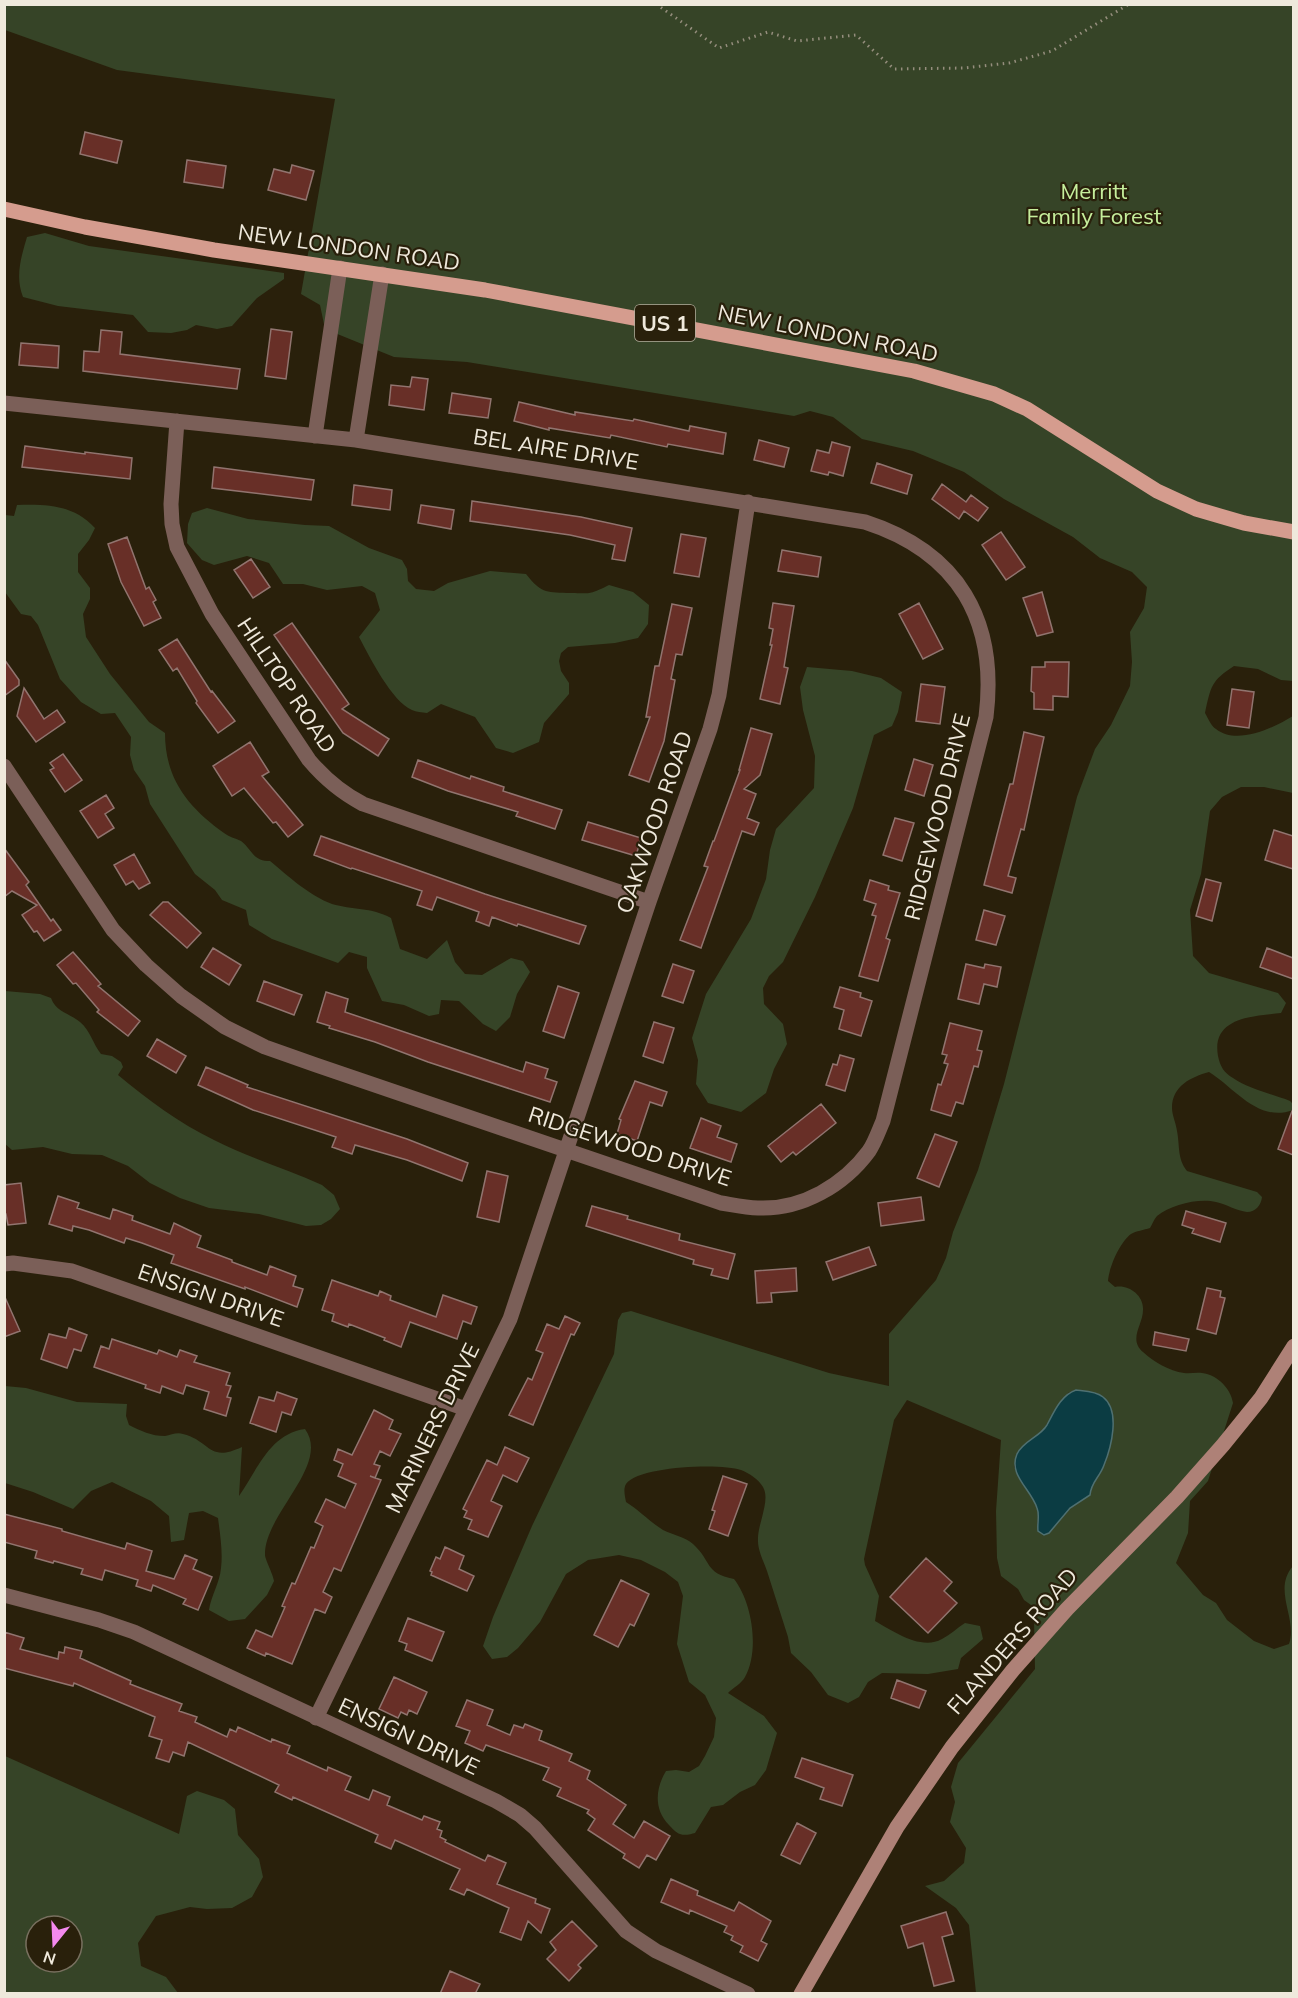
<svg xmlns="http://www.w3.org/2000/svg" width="1298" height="1998" viewBox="0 0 1298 1998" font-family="Mulish,sans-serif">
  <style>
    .green { fill: #364427; fill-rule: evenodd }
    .water { fill: #0b3c43; stroke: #4f7071; stroke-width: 1.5 }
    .building { fill: #682f27; stroke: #91746f; stroke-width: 1.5 }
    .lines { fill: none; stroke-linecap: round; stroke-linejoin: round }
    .path { stroke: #958e7d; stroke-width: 3; stroke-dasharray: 1.5 4.5; stroke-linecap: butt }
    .street { stroke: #7b5f58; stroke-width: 15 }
    .secondary { stroke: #ae8177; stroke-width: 15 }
    .primary { stroke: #d59c8e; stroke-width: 15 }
    .labels { text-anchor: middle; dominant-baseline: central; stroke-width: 4.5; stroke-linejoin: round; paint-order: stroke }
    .shield { fill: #29200b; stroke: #b4ad9d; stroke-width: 1.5 }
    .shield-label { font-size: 21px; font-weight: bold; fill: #efe9dc }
    .park-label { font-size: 22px; fill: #c6ee9c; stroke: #29200b }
    .street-label { font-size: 22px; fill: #efe9dc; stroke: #29200b }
  </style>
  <rect width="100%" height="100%" fill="#29200b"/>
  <path class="green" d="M5 4 1293 5V681L1281 680 1258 669 1234 666C1211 681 1211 686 1205 713 1208 718 1211 726 1216 729 1237 746 1275 727 1293 716V793L1264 787H1241L1222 797 1210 811 1201 874 1190 910 1193 956 1209 973 1278 993 1286 1003 1281 1013C1254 1016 1211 1017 1218 1056 1220 1066 1224 1073 1233 1078 1249 1089 1272 1094 1290 1101L1293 1104V1110C1258 1123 1235 1088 1209 1072 1191 1077 1172 1086 1172 1108 1172 1115 1176 1123 1177 1131 1180 1146 1177 1158 1187 1171L1257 1192 1262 1197C1261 1205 1256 1212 1247 1212 1237 1211 1226 1204 1216 1202 1198 1198 1171 1205 1157 1216 1154 1219 1152 1225 1150 1228 1144 1230 1136 1231 1131 1234 1120 1242 1109 1267 1108 1281L1115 1287C1128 1284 1144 1295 1143 1310 1143 1325 1128 1339 1143 1352 1154 1362 1169 1371 1184 1373 1190 1374 1196 1372 1202 1373 1218 1375 1231 1389 1233 1403L1208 1481 1190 1501 1188 1533 1176 1563 1203 1595 1216 1603 1227 1620 1254 1641 1274 1649 1289 1644C1298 1619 1272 1590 1293 1566V1993H976L969 1925 956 1908 925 1886 944 1881 964 1863 966 1848 950 1822 955 1802 951 1787 958 1763 1035 1669 1034 1619 1038 1610 1024 1600 1018 1589 1001 1576 997 1558 996 1511 1001 1440 907 1400 894 1420 864 1559 865 1565 879 1596 875 1621C893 1631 921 1651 942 1639 950 1635 957 1628 965 1623L980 1626 983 1639 961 1658 958 1669 928 1674 882 1673 868 1682 859 1697 848 1703 828 1695 811 1672 791 1653 788 1637C781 1615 774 1593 767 1571 764 1562 758 1551 758 1541 757 1524 771 1501 763 1487 759 1480 749 1473 741 1470 721 1463 639 1466 626 1484 623 1489 625 1496 626 1502 639 1510 650 1522 663 1530 673 1535 685 1537 693 1544 712 1561 704 1573 734 1579 752 1602 760 1650 745 1677 742 1683 733 1688 728 1693L764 1716 777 1733 766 1770 755 1785 740 1792 723 1805 711 1807 695 1833C691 1834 685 1836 680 1834 676 1833 672 1828 669 1825 654 1810 655 1789 666 1771L676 1770 689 1772 699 1766 705 1756 714 1737 716 1718 705 1695 689 1682 677 1644 683 1596 678 1582 665 1572 641 1560 619 1555 588 1560 566 1574 540 1622 518 1648 507 1657 492 1659 483 1646 493 1617 532 1526 614 1354 618 1320 622 1313 631 1311 829 1373 889 1386V1334L936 1280 946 1258 953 1232 978 1170 1004 1084 1077 797 1095 749 1111 725 1130 686 1132 662 1130 632 1144 608 1147 587 1132 572 1100 558 1073 537 1004 499 964 472 913 451 862 439 833 417 810 411 794 416 467 362 394 357 325 329 320 305 301 294 335 99 117 70 5 30ZM1075 1390 1101 1395 1099 1474 1090 1487V1495L1070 1508 1049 1533 1037 1524 1039 1516 1038 1508 1014 1467 1018 1451 1042 1431 1068 1393Z
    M45 233 89 246 284 273V279L257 298 232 326 217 329 196 325 187 330 171 333 148 332 133 315 58 306 23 297C15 277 21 257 27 237Z
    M17 505C47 504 74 505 95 528L89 540 78 554V572L90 588V599L83 614 86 637 110 674 149 722 165 733C165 779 188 807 224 833 229 837 235 838 241 841 252 849 252 861 270 861 288 876 310 896 332 904 352 910 371 907 391 918L400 949 427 959 447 940 455 962 465 974 482 975 511 958 523 961 530 972 517 994 510 1017 496 1031 483 1024 459 1001 441 1000 439 1014 429 1016 404 1005 382 1001 367 968V957L349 952 338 963 272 939 249 925 246 910 222 900 215 890 195 874 150 804 145 786 134 770 130 755 131 737 115 713 101 714 81 702 60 679 38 625 31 616 21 614 5 592V515L14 516Z
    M207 508 248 519 305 525 329 526 369 548 402 560 407 569 408 581 416 589 434 591 448 583 490 571 526 574C541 593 545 592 567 593 591 593 587 596 609 585L633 592 649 605 648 624 638 638 615 643 568 647 561 653 559 661 561 671 569 683V694L544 723 539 742 513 753 496 748 475 717 441 704 427 713C422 712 416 712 412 710 392 702 369 656 359 637L380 610 375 593 362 586 327 590 303 584H283L269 563 247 556 214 565 202 560 187 543 188 524 192 513Z
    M807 667 852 671 881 678 902 692 898 712 892 726 874 735 853 808 815 897 783 962 769 976 763 988 764 1004 783 1024 787 1044 774 1069 766 1093 741 1112 708 1103 696 1084 698 1060 692 1038 706 994 751 919 766 879 770 850 776 829 814 788 815 756 803 710 800 687Z
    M5 991 40 994 51 998C56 1012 69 1013 80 1022 90 1030 93 1044 101 1054L112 1056 121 1062 123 1067 118 1075C148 1100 179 1123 214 1140 249 1158 287 1169 322 1185L334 1195 340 1209 331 1219 321 1225 306 1226 259 1214 209 1208 180 1198 150 1183 128 1166 102 1155 72 1154 43 1147 12 1150 4 1143Z
    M5 1386 26 1388 77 1402 127 1404 126 1416 129 1425C141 1431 151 1436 165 1436 171 1435 177 1432 183 1434 211 1441 208 1463 242 1447L239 1496C257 1471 269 1434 305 1429 331 1465 264 1514 265 1555 265 1559 273 1574 274 1581L267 1595 245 1619 229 1621 209 1610C211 1596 220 1582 221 1568 223 1552 220 1534 218 1518L203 1511 189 1513 184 1540 171 1542 169 1516 151 1501 112 1482 91 1491 73 1509 33 1492 5 1483Z
    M5 1756 179 1834 187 1796 197 1791 224 1800 235 1809 238 1835 259 1859 263 1877 252 1897 232 1908 207 1909 190 1907 156 1916 138 1943 141 1966 166 1977 178 1993H5ZM36 1926H72V1962H36Z"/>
  <path class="water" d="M1076 1390C1084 1391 1096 1391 1103 1397 1121 1411 1111 1448 1104 1465 1100 1477 1091 1482 1090 1495L1070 1508 1049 1533 1044 1535 1038 1531C1037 1523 1040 1515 1037 1508 1031 1489 1008 1475 1017 1454 1023 1441 1040 1437 1047 1425 1054 1412 1061 1395 1076 1390Z"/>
  <path class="building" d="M85 132 122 141 117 163 80 154Z
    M187 160 226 166 223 188 184 182Z
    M292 165 314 171 306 200 268 190 274 169 290 173Z
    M271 329 292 332 286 379 265 376Z
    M101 330 122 332 120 354 240 369 237 389 83 371 84 351 99 352Z
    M21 343 59 346 58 368 19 365Z
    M412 377 428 379 424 410 389 405 391 385 410 387Z
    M452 393 491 399 488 418 449 413Z
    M519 402 575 415V412L633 421 634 419 689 431 690 426 726 433 723 454 668 444 667 447 611 435 610 438 549 428V430L514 421Z
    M759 440 789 448 784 467 754 460Z
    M832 442 850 447 843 476 829 472 828 475 811 471 817 450 829 453Z
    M25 446 85 454V452L132 458 130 479 22 467Z
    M877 463 912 475 907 494 871 483Z
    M214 467 314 480 311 500 212 488Z
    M942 484 966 502 971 495 988 508 978 521 964 511 959 519 932 499Z
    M354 485 392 490 390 510 352 505Z
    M472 501 581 517 632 528 625 561 612 559 615 545 570 535 470 521Z
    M421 505 454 510 451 529 418 523Z
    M1001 532 1025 567 1006 580 982 545Z
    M681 534 706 538 699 577 674 573Z
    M127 537 146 589 149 587 156 600 153 602 161 618 144 626 121 582 108 544Z
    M782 550 821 557 818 577 778 571Z
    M251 559 270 587 253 598 234 570Z
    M1042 592 1053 632 1037 636 1023 598Z
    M773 603 794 606 784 667 788 668 780 704 760 699 772 645H770L773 629 769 628Z
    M919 603 943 649 923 659 899 614Z
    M672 604 692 608 682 655 676 654 671 679 675 680 664 741 649 782 629 775 650 717H646L655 666H659Z
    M292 623 349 704 342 709 389 739 378 756 343 733 274 635Z
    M177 639 211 692 212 691 235 721 218 733 196 703 197 701 177 668 173 671 159 650Z
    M4 659 19 680V685L4 696Z
    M1045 662H1069L1068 697 1053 696V710L1034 709V693L1031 691 1032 667H1045Z
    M921 684 945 687 940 724 916 721Z
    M24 688 44 719 57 710 65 722 36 742 17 716Z
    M1232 689 1254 692 1249 728 1227 725Z
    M751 728 772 734 760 775 744 789 756 794 747 818 759 823 754 835 742 831 701 948 680 940 708 867 704 866 713 841H714L740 770H739Z
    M1024 732 1044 737 1024 830 1021 829 1008 876 1016 878 1012 893 984 885 1010 784H1013Z
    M250 742 269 772 262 776 303 825 288 837 276 822 273 823 244 788 232 796 213 766Z
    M63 754 82 780 65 792 50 770 54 768 50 763Z
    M914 759 933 765 924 796 905 790Z
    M418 760 470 779 471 776 504 787 503 791 562 810 555 829 516 816 518 812 448 791 412 777Z
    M106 795 114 808 105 814 114 828 98 838 80 811Z
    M895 818 914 823 902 861 883 855Z
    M588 822 641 838 636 856 582 840Z
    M1274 830 1293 836V869L1265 860Z
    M321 836 485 894 586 926 579 944 518 924 517 926 492 917 489 926 476 921 479 912 437 897 432 910 417 905 422 891 352 868 351 869 314 855Z
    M4 848 29 882 26 885 51 921 53 919 61 930 44 941 37 931 34 932 22 915 37 905 12 891 4 897Z
    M134 854 150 883 139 889 133 881 126 885 114 865Z
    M1206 879 1221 883 1212 921 1196 916Z
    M870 880 889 886 888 890 900 893 886 938 890 940 878 981 859 976 876 916 872 915 876 904 864 900Z
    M163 902H168L201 933 187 948 150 915Z
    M984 910 1005 916 996 945 976 940Z
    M213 948 241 965 229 985 201 967Z
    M1267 948 1293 958V979L1260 967Z
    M73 952 101 984 98 986 140 1021 128 1036 97 1012 99 1010 76 983 73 984 57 965Z
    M673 964 694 971 683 1003 662 996Z
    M966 964 984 968 985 964 1001 967 997 987 984 984 979 1004 958 999Z
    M264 981 302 995 294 1015 257 1001Z
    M558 986 579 993 564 1038 543 1031Z
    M840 987 861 993 860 997 872 1001 861 1036 839 1029 844 1010 834 1007Z
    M326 992 348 999 345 1012 523 1072 526 1062 548 1069 545 1078 557 1082 550 1102 428 1062 375 1042 329 1028 330 1026 317 1022Z
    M654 1022 674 1028 663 1063 643 1056Z
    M950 1023 982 1031 977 1050 982 1051 978 1067 974 1066 963 1104 956 1102 951 1116 931 1110 938 1084 941 1085 948 1064 944 1063 947 1055 942 1054Z
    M157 1039 186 1056 176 1073 147 1056Z
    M840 1055 854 1059 845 1091 826 1085 833 1064 837 1065Z
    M206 1067 248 1085 247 1087 407 1139 468 1163 462 1181 407 1160 355 1145 352 1154 332 1147 336 1137 253 1110 198 1085Z
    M635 1081 667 1092 662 1106 650 1102 637 1141 617 1134 621 1120 619 1119Z
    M821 1104 836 1123 796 1155 793 1152 781 1162 768 1146Z
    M1292 1111H1293V1155L1278 1149Z
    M701 1118 721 1126 717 1137 737 1144 731 1162 690 1148Z
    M935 1134 957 1142 939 1187 917 1178Z
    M487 1171 508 1176 499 1222 477 1217Z
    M21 1183 26 1223 8 1225 6 1214H4V1185Z
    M58 1196 79 1203 77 1208 110 1219 113 1209 133 1216 132 1220 170 1234 174 1223 201 1236 197 1247 232 1260V1262L267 1275 270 1266 296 1276 293 1286 303 1289 297 1307 245 1287V1289L171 1263 174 1255 142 1243 126 1238 124 1243 89 1230 73 1226 72 1231 49 1224Z
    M921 1197 924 1220 881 1226 878 1203Z
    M592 1206 628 1216 627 1219 680 1234 679 1240 735 1254 728 1279 711 1275 713 1269 693 1264 694 1260 586 1226Z
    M1186 1211 1226 1223 1220 1242 1192 1233 1194 1229 1182 1225Z
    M869 1247 876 1265 833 1280 826 1262Z
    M796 1268 797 1291 771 1293 772 1302 757 1303 755 1271Z
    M332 1280 378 1296 380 1291 391 1296 390 1300 436 1317 443 1295 477 1307 471 1324 463 1321 457 1339 410 1322 401 1347 384 1340 385 1338 349 1324 348 1327 332 1321 334 1314 322 1310Z
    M1207 1288 1221 1291 1220 1297 1225 1298 1216 1334 1197 1329Z
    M4 1295 20 1331 4 1337Z
    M565 1316 580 1323 574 1335 571 1334 533 1425 509 1415 528 1378 532 1380 543 1353 536 1350 547 1324 559 1329Z
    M69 1328 87 1335 81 1351 74 1349 67 1368 41 1359 49 1334 66 1338Z
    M1155 1332 1189 1339 1186 1351 1153 1345Z
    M112 1339 157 1354 159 1350 177 1357 180 1350 197 1356 194 1362 230 1373 226 1385 231 1386 227 1397 231 1398 226 1416 204 1409 209 1392 186 1385 183 1394 162 1386 160 1393 145 1388 146 1385 94 1367 101 1346 109 1349Z
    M277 1392 297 1399 291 1415 282 1412 276 1432 250 1423 259 1397 274 1401Z
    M374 1410 393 1420 389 1429 401 1434 390 1456 380 1451 374 1464 380 1466 375 1478 370 1476 381 1480 341 1571 334 1568 323 1592 332 1597 325 1613 315 1609 292 1664 266 1653 265 1656 247 1648 256 1630 272 1637 285 1607 282 1606 292 1583 295 1584 311 1547 314 1548 323 1526 315 1522 326 1499 345 1508 356 1484 338 1476 343 1464 334 1460 338 1449 352 1455Z
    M505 1447 529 1458 517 1482 503 1475 491 1501 502 1506 488 1537 468 1529 472 1520 464 1517 467 1511 463 1509 487 1460 497 1465Z
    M723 1476 747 1484 728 1536 709 1529 715 1511 712 1510Z
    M4 1514 62 1529V1531L125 1549 127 1543 152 1551 146 1571 174 1579 185 1555 197 1560 193 1569 212 1577 198 1610 183 1604 186 1599 153 1585 151 1591 136 1586 138 1580 105 1570 102 1580 81 1574 83 1569 54 1561 53 1563 35 1558 37 1551 4 1542Z
    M445 1547 464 1556 459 1569 474 1576 467 1591 431 1575 432 1572 430 1571 436 1557 440 1559Z
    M926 1558 952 1582 944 1591 957 1603 928 1633 890 1597Z
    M621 1580 649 1594 634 1626 630 1624 618 1647 594 1635Z
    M408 1618 444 1632 432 1661 405 1650 407 1644 399 1641Z
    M4 1632 24 1638 20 1649 58 1659 59 1652 64 1653 65 1647 82 1651 80 1658 131 1681 130 1684 182 1704 179 1711 197 1717 195 1722 227 1737 230 1729 236 1732 238 1727 271 1742 272 1739 290 1746 287 1753 327 1771 328 1767 351 1777 345 1790 369 1800 373 1790 390 1797 387 1805 422 1820 424 1816 440 1822 437 1829 442 1831 440 1837 446 1840 445 1842 485 1861 488 1855 506 1863 497 1884 536 1899 535 1903 550 1909 541 1933 528 1921 521 1940 500 1932 509 1908 467 1889 464 1895 450 1889 460 1869 395 1840 391 1849 375 1842 378 1835 293 1797 292 1800 275 1792 279 1785 188 1742 184 1756 173 1752 169 1762 156 1758 162 1740 149 1736 155 1717 74 1683 73 1686 4 1668Z
    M394 1677 427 1692 417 1714 409 1710 407 1715 401 1712 398 1718 379 1709Z
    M897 1680 926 1691 919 1708 891 1698Z
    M467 1700 493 1710 487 1725 510 1735 514 1725 523 1728 525 1724 542 1731 539 1740 572 1754 569 1761 590 1771 587 1779 626 1805 613 1824 634 1838 644 1821 670 1836 656 1860 647 1855 639 1868 623 1858 625 1854 588 1830 595 1819 587 1813 589 1810 557 1796 561 1788 543 1780 549 1768 486 1745 483 1751 465 1743 470 1731 456 1726Z
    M802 1758 853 1775 842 1806 820 1799 824 1788 795 1777Z
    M797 1823 816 1833 800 1864 781 1855Z
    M671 1879 698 1891 697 1895 734 1911 739 1902 771 1921 761 1941 767 1944 758 1961 740 1952 743 1946 731 1940 733 1936 724 1932 727 1926 690 1910 689 1914 661 1902Z
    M946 1912 953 1934 942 1937 954 1981 934 1986 923 1943 908 1948 901 1926Z
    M572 1921 597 1946 578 1965 581 1968 569 1981 547 1959 556 1950 550 1942Z
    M450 1971 480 1984 475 1994H440Z"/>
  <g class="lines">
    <path class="path" d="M656 4 719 48 768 32 797 41 856 35 894 69 964 68 1009 63 1052 51 1129 4"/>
    <path class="street" d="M4 403 356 440 865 522C958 552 998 620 986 717L883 1121C879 1130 875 1142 869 1151 844 1185 802 1210 758 1208 746 1208 733 1205 721 1203L316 1065 265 1047 225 1027 181 996 146 965 113 930 4 766
      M177 421 171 504 172 524 177 547 212 614 309 760C325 779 342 793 363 804L649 902
      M315 436 340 268
      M356 440 382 274
      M4 1264 13 1263 72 1271 466 1409
      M4 1595 99 1620 134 1632 496 1801 520 1815 535 1828 626 1931 656 1951 748 1994
      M316 1718 510 1319 649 902 710 729 719 695 748 502"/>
    <path class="secondary" d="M801 1994 897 1827 952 1747 1013 1670 1067 1609 1177 1497 1223 1445 1261 1398 1294 1346"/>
    <path class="primary" d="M4 209 85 227 214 250 485 290 914 371 994 394 1027 409 1157 491 1196 509 1244 523 1294 532"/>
  </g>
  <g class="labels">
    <rect class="shield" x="635" y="305" width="60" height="36" rx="4.5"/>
    <g class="shield-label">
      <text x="665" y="323">US 1</text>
    </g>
    <g class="park-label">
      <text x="1094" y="191">Merritt<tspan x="1094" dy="25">Family Forest</tspan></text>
    </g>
    <g class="street-label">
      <text transform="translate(349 247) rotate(8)">NEW LONDON ROAD</text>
      <text transform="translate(828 333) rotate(11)">NEW LONDON ROAD</text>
      <text transform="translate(556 449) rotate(9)">BEL AIRE DRIVE</text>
      <text transform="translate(287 685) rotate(56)">HILLTOP ROAD</text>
      <text transform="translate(937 817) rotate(-76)">RIDGEWOOD DRIVE</text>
      <text transform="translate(654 822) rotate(-71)">OAKWOOD ROAD</text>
      <text transform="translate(630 1146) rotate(18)">RIDGEWOOD DRIVE</text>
      <text transform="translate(211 1295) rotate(19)">ENSIGN DRIVE</text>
      <text transform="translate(432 1428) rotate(-64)">MARINERS DRIVE</text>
      <text transform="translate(1012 1641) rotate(-49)">FLANDERS ROAD</text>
      <text transform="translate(409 1736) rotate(25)">ENSIGN DRIVE</text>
    </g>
  </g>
  <rect width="1298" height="1998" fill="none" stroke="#efe9dc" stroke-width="12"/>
  <g transform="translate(54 1944) rotate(198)"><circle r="28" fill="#29200b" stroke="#78705f" stroke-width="1.5"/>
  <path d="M0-4.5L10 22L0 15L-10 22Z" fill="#f489ef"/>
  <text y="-9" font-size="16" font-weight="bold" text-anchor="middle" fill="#efe9dc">N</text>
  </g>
</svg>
